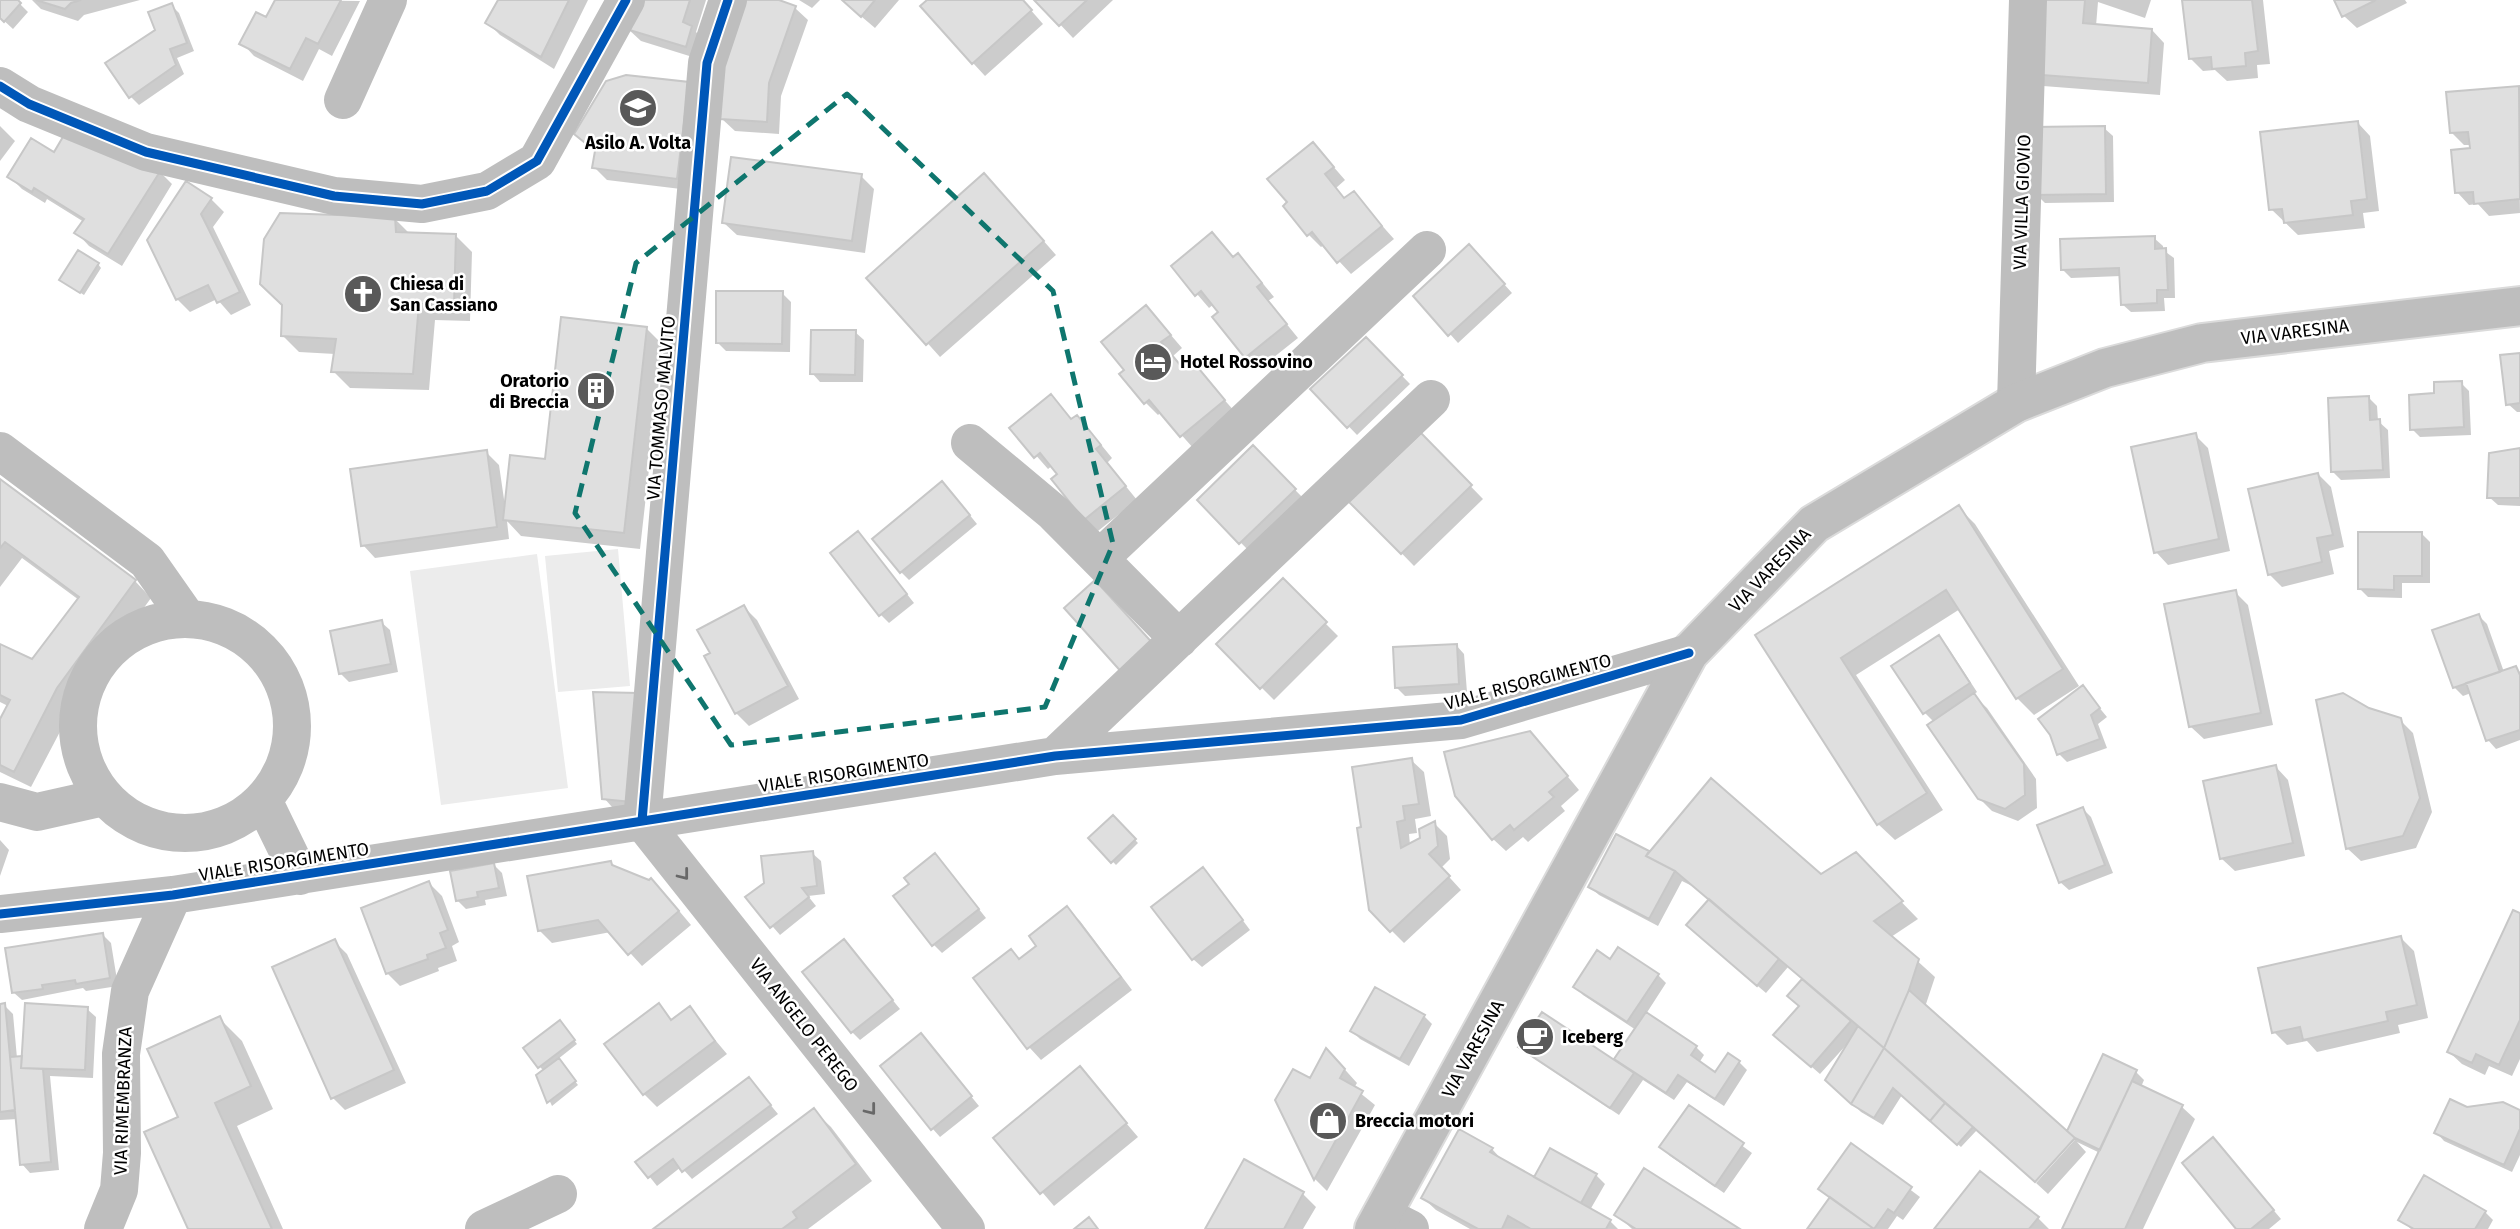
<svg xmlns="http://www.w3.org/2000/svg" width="2520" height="1229" viewBox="0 0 2520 1229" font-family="'Fira Sans',sans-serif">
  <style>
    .green { fill: #ececec }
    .shadow { fill: #0003 }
    .building { fill: #dfdfdf; stroke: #c7c7c7; stroke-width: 2 }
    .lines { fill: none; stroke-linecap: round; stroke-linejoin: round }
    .major-casing { stroke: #dbdbdb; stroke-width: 42 }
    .minor { stroke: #bebebe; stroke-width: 38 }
    .major { stroke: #bebebe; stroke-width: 38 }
    .cycleway-casing { stroke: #fff; stroke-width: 13 }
    .cycleway { stroke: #0057b8; stroke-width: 9 }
    .oneway { stroke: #686868 }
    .marked { fill: none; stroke: #0f766e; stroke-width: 5; stroke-dasharray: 14 9; stroke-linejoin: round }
    .labels { text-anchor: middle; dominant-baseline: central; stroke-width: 5; stroke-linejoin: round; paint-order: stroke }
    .poi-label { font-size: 18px; font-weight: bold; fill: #000; stroke: #fff; text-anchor: start }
    .street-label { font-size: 18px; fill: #000; stroke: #fff }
  </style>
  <rect width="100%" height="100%" fill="#fff"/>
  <path class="green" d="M618 549 630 686 558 692 545 556Z
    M537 554 568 788 441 805 410 571Z"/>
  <path class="shadow" d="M0 0H16L28 12 13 29 0 17Z
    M32 0H140L84 15 78 21 41 9Z
    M277 0 360 1 332 56 319 49 303 81 254 56 242 43 267 20Z
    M500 0H588L554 69 500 35 487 22Z
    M643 0H706L696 32 704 40 699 59 641 41 628 29Z
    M748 0H774L795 8 808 20 781 96 779 134 735 131 722 119Z
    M799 0H820L812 8Z
    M842 0H899L875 28Z
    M930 0H1022L1043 24 985 76 973 63Z
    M1037 0H1113L1073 38Z
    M2037 0H2151L2145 18 2098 2 2096 26 2152 30 2164 43 2160 95 2043 86Z
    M2184 0H2263L2270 64 2257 65 2258 78 2227 81 2215 70 2203 71 2190 58Z
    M2336 0H2405L2407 3 2357 28 2344 16Z
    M171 5 179 13 194 51 177 58 184 74 139 105 131 97 158 31Z
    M688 83 689 190 607 180 594 167 596 153 576 134Z
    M2518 87 2520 213 2489 216 2478 204 2469 205 2457 192 2472 149 2471 145H2464L2451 132Z
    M2358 123 2370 136 2379 211 2363 213 2365 228 2298 235 2271 209Z
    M0 126 15 141 0 161Z
    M2104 128 2113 136 2114 202 2045 203 2036 194Z
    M55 154 160 172 172 184 122 266 89 246 77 233 84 222 47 199 45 203 22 189 9 176Z
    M1325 157 1345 180 1336 188 1346 200 1353 193 1394 239 1351 274 1324 245 1321 247 1309 235 1285 206Z
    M861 176 874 189 865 253 737 235 724 223Z
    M997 188 1056 255 940 357 869 278Z
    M211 199 224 212 213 227 251 305 231 315 217 299 190 312 177 299 149 240Z
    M395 219 410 234 455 235 472 252 470 321 435 320 429 390 350 388 333 371 335 354 299 352 282 335Z
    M1212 235 1234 258 1238 255 1250 268 1274 297 1268 301 1298 338 1259 369 1246 357 1214 304 1209 308 1173 266Z
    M2154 238 2163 246V250L2174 258 2175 298H2164L2165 311 2131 312 2122 304 2121 276 2071 278 2063 270Z
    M1478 255 1512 293 1458 343 1450 334Z
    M98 264 101 268 84 295 65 283Z
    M782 293 791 302 790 352 726 351 718 343Z
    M1158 320 1182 348 1173 356 1182 367 1190 361 1236 413 1194 449 1161 412 1158 415 1146 403 1126 370Z
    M646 328 663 345 640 549 521 536 507 521 509 539 375 558 363 545 486 452 499 465 505 506 547 461Z
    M855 332 864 340 863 382H820L812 373Z
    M1366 339 1410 384 1357 435 1313 389Z
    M2520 354V412H2517L2508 404Z
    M2461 383 2469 391 2471 435 2420 437 2412 429 2436 395Z
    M1051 396 1073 420 1076 417 1089 430 1112 458 1107 463 1137 500 1098 531 1085 518 1052 466 1048 469 1012 428Z
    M2369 398 2377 406 2378 421 2388 430 2390 478 2341 480 2332 471Z
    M1421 435 1483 499 1414 566 1352 502Z
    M2195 435 2208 448 2230 551 2168 565 2156 552Z
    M1253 447 1303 498 1249 551 1199 500Z
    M2520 449V506L2498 505 2489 497Z
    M2318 474 2331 487 2344 547 2329 551 2334 574 2282 587 2269 574Z
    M0 481 135 581 151 598 74 705 31 787 0 772V723L8 706 0 702V646L32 661 79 600 22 558 0 587Z
    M951 492 977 524 909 580 901 572Z
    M1958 507 1975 524 2079 686 2034 715 2017 698 1960 609 1856 675 1943 810 1895 840 1878 824 1758 636Z
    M2422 534 2430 542V583H2402V598L2368 597 2360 589Z
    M866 542 914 603 889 623 881 615Z
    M1283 581 1338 636 1274 700 1218 644Z
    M2235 592 2248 605 2273 725 2204 739 2191 727 2166 605Z
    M744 607 757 620 799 699 749 726 736 713 712 654Z
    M2479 616 2487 624 2504 672 2516 668 2520 672V740L2496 749 2488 740 2471 693 2463 696 2454 687Z
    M381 622 390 630 398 672 349 682 340 673Z
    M1938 637 1947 646 1977 692 1973 695 1987 708 2036 779 2037 808 2018 821 1992 811 1979 798 1934 722 1925 713 1894 667Z
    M1456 645 1464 654 1467 692 1405 696 1397 688Z
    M2083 688 2107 717 2098 724 2107 748 2067 762 2059 754Z
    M595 694 640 810 612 807 604 798Z
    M2318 702 2368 710 2400 720 2413 733 2432 812 2416 848 2361 861 2348 849Z
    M1542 746 1579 790 1561 806 1565 811 1528 842 1523 837 1506 851 1493 839Z
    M1411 760 1424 772 1431 816 1415 819 1417 833 1409 834 1410 845 1422 839 1434 823 1447 836 1450 859 1441 868 1461 890 1404 943 1371 910 1363 828Z
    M2276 767 2288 780 2305 856 2235 871 2222 859Z
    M2083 809 2091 817 2113 873 2069 890 2060 882Z
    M1113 817 1138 843 1116 865 1091 839Z
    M1617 836 1648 852H1646L1641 863 1821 877 1855 854 1918 919 1891 937 1935 977 1925 1007 1977 1130 1961 1147 1902 1095 1883 1125 1861 1112 1828 1080 1849 1044 1848 1043 1820 1074 1784 1043 1800 1006 1803 980 1788 967 1766 993 1697 934 1710 901 1694 887 1682 881 1658 926 1599 895 1590 887Z
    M0 840 9 850 0 876Z
    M812 853 821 861 825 894 808 896 816 906 780 935 748 898Z
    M611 862 617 869 664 893 691 925 642 966 611 932 552 943 539 930Z
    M943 864 986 918 942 953 934 945Z
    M494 865 502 873 507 896 485 900 486 905 466 909 457 900Z
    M1211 878 1250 930 1202 967 1193 959Z
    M429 883 442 896 459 942 452 946 457 961 438 968 439 971 400 986 387 973Z
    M1067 909 1080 921 1132 990 1041 1060 1029 1047 1020 960 1039 946Z
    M2520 915V1059L2512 1076 2489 1066 2485 1075 2462 1064 2449 1052Z
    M103 935 111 943 118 986 86 991 83 988 22 1000 13 992Z
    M2401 938 2414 951 2428 1018 2398 1025 2400 1033 2317 1052 2307 1041 2287 1045 2274 1032Z
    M334 941 347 954 406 1083 345 1110 333 1098Z
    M844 941 900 1009 860 1040 852 1032Z
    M1610 961 1658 975 1666 983 1646 1014 1696 1047 1704 1055 1699 1063 1716 1074 1739 1062 1747 1070 1724 1106 1687 1082 1674 1100 1643 1080 1619 1115 1529 1055 1520 1046 1615 1062 1636 1030 1583 995 1575 986Z
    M4 1005 13 1014 17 1058H24L87 1009 96 1017 93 1078 50 1076 59 1170 30 1173 22 1164 18 1119 0 1120V1006Z
    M659 1006 673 1021 689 1009 727 1054 657 1107 644 1094 606 1044Z
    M1424 1016 1432 1024 1409 1066 1360 1039 1352 1031Z
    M219 1018 242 1041 273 1109 237 1126 283 1229H190L180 1118Z
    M564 1026 577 1044 558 1059 578 1085 552 1106 538 1076 544 1071 539 1066Z
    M921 1035 979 1106 940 1137 932 1128Z
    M1339 1063 1357 1083 1354 1088 1375 1105 1327 1191 1315 1179 1277 1100Z
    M1080 1069 1138 1137 1054 1206 996 1138Z
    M2136 1072 2144 1080 2141 1087 2182 1107 2195 1119 2143 1229H2064L2100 1153 2077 1142 2086 1152 2048 1194 2036 1183Z
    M749 1079 778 1114 692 1179 681 1167 657 1186 638 1162Z
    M1690 1107 1752 1153 1724 1193 1670 1156 1661 1147Z
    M2467 1109 2520 1112V1155L2512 1172 2444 1141 2436 1132Z
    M814 1111 831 1127 872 1181 808 1229H656Z
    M1851 1145 1920 1197 1903 1220 1897 1216 1888 1229H1809L1831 1199 1820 1189Z
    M2221 1148 2281 1219 2269 1229H2239Z
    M1492 1149 1505 1163 1535 1179 1596 1175 1605 1184 1590 1210 1610 1221 1618 1229H1470L1436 1210 1423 1198Z
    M1303 1194 1316 1207 1303 1229H1207Z
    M2485 1212 2493 1220 2488 1229H2411L2400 1219Z
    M1616 1214 1737 1229H1632Z
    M2038 1218 2049 1229H1937Z"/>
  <path class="building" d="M0 0H18L21 3 4 22 0 18Z
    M36 0H81L71 3 65 9Z
    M275 0H341L318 44 306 38 290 69 239 44 256 12 266 17Z
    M498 0H569L541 57 485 23Z
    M642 0H690L683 22 692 26 686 47 626 29Z
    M746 0H779L796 6 769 83 767 122 720 119 723 66Z
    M842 0H875L861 17Z
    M927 0H1023L1032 10 972 64 920 6Z
    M1034 0H1087L1059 26Z
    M2035 0H2085L2083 23 2152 29 2148 83 2029 74Z
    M2182 0H2252L2258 51 2245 53 2246 66 2212 69 2211 57 2189 59Z
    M2334 0H2376L2342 17Z
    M172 3 187 43 170 49 176 65 129 98 105 63 155 30 148 12Z
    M626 75 689 82 677 179 592 168 595 151 574 134 606 81Z
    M2519 86 2520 199 2474 204 2473 192 2455 193 2451 150 2470 148 2468 132 2450 133 2446 92Z
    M2358 121 2367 199 2351 201 2353 215 2284 223 2282 209 2269 210 2260 132Z
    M2105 126 2106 194 2034 195 2033 127Z
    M67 130 161 170 108 254 74 233 84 219 34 188 32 192 7 177 31 138 54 152Z
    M1313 142 1334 167 1325 174 1344 198 1354 191 1382 226 1337 263 1312 232 1307 236 1283 206 1287 202 1267 179Z
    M731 157 862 174 852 241 722 223Z
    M984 173 1044 241 926 345 866 278Z
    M186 181 212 198 201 214 240 292 217 303 208 285 176 300 147 240Z
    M280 213 395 217 396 232 456 234 454 305 419 304 413 374 331 372 336 339 281 336 282 305 260 284 264 239Z
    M1212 232 1233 257 1238 253 1262 283 1257 287 1287 324 1245 358 1212 317 1218 312 1201 291 1195 296 1171 266Z
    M2155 236V249L2166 248 2168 290H2157V303L2121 305 2119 268 2061 270 2060 239Z
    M1469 244 1505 284 1448 336 1413 296Z
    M78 250 99 263 80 293 59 280Z
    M716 291H783L782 344 716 343Z
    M1146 305 1171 335 1161 342 1181 366 1190 358 1225 400 1180 437 1149 400 1144 404 1119 374 1124 370 1101 342Z
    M561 317 647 327 624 533 503 520 510 455 545 459Z
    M811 330H856L855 375 810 374Z
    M1366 337 1403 375 1347 428 1310 389Z
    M2520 353V403L2506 405 2500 355Z
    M2462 381 2464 427 2410 430 2409 395 2434 393V382Z
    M1051 394 1071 419 1077 415 1101 445 1096 449 1126 486 1084 520 1051 479 1057 474 1040 453 1034 458 1009 428Z
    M2369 396 2370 420 2380 419 2383 470 2331 472 2328 398Z
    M1421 433 1472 485 1401 554 1349 502Z
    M2196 433 2219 539 2154 553 2131 447Z
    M1253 445 1296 489 1239 544 1197 500Z
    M2520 448V498H2487L2489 453Z
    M487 450 497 527 361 546 350 469Z
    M2318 473 2333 535 2317 538 2322 562 2268 575 2248 489Z
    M0 479 136 580 57 688 14 772 0 765V719L10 700 0 695V644L32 659 79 597 5 542 0 548Z
    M942 481 970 515 900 573 872 539Z
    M1959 505 2063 669 2016 699 1946 590 1841 658 1927 793 1877 825 1755 635Z
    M858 531 907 594 879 616 830 553Z
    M2358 532H2422V576H2394V590L2358 589Z
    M1283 578 1327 622 1260 689 1216 644Z
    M1095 580 1157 648 1125 676 1064 608Z
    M2236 590 2261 713 2189 727 2164 604Z
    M744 605 788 686 735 714 704 656 710 653 697 630Z
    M2479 614 2500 672 2453 688 2432 630Z
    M382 620 391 664 339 674 330 631Z
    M1939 635 1970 683 1923 714 1891 666Z
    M1457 644 1459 684 1395 688 1393 647Z
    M2516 666 2520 675V730L2486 741 2466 683Z
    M2083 685 2100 708 2091 715 2100 739 2057 755 2050 735 2038 719Z
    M593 692 638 693 632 802 602 799Z
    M1974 693 2024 764 2025 795 2005 809 1978 799 1927 725Z
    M2343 693 2369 708 2401 718 2420 798 2403 836 2346 849 2316 700Z
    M1530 731 1568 776 1549 792 1554 797 1514 830 1510 825 1492 840 1455 796 1444 752Z
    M1412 758 1419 804 1403 806 1405 820 1397 822 1401 848 1420 838 1419 829 1435 821 1438 846 1429 854 1450 876 1390 932 1369 910 1357 828 1361 827 1352 767Z
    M2276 765 2293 843 2220 859 2203 781Z
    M1711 778 1821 874 1856 852 1903 901 1874 921 1919 959 1909 990 1884 1048 1675 871 1646 856Z
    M2083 807 2105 865 2059 883 2037 825Z
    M1113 815 1136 839 1111 863 1088 838Z
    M1616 834 1649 851 1646 856 1675 871 1649 919 1588 887Z
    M813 851 817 886 802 888 809 897 770 928 745 897 764 883 761 856Z
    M935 853 979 909 932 946 893 896 909 884 904 878Z
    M611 861 612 865 649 880 651 878 679 911 628 955 598 920 538 931 527 876Z
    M494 863 499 888 477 892 478 897 456 901 450 871Z
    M1203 867 1243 920 1192 960 1151 907Z
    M429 881 448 930 440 933 446 948 427 955 428 959 386 974 361 908Z
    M1709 899 1779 959 1757 986 1686 925Z
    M1067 906 1121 977 1027 1049 973 978 1011 949 1019 959 1036 946 1029 936Z
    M2513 910 2520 913V1020L2499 1065 2476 1054 2472 1063 2447 1052Z
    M103 933 110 978 76 984 75 980 42 985 43 989 12 993 5 948Z
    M2401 936 2417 1005 2386 1012 2388 1021 2303 1040 2300 1027 2272 1033 2258 968Z
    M335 939 394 1070 331 1099 272 967Z
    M844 939 893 1000 851 1033 802 972Z
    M1618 947 1659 974 1627 1022 1573 987 1597 950 1610 959Z
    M1802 979 1851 1021 1811 1067 1773 1035 1799 1006 1787 996Z
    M1375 987 1425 1015 1400 1059 1350 1031Z
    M1909 990 2075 1138 2035 1182 1884 1048Z
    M5 1003 15 1110 0 1112V1004Z
    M25 1003 88 1007 85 1070 21 1068Z
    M659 1003 671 1020 690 1006 715 1041 643 1095 604 1044Z
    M1542 1012 1634 1073 1610 1108 1518 1047Z
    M1646 1012 1697 1046 1691 1055 1715 1072 1728 1053 1740 1061 1715 1099 1678 1075 1666 1093 1614 1059Z
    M220 1016 251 1086 215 1103 272 1229H188L144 1132 178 1117 147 1049Z
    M560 1020 575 1040 538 1068 523 1048Z
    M1858 1026 1884 1048 1851 1104 1825 1080Z
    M921 1033 972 1096 931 1130 880 1066Z
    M1326 1048 1345 1069 1340 1078 1363 1091 1314 1180 1275 1100 1293 1069 1310 1078Z
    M1884 1048 1945 1103 1930 1121 1893 1088 1874 1118 1851 1104Z
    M2103 1054 2137 1070 2100 1150 2075 1138 2067 1131Z
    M22 1056 21 1068 43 1069 51 1162 20 1165 10 1057Z
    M559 1058 576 1081 547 1103 536 1075Z
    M1080 1066 1127 1123 1040 1194 993 1138Z
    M749 1077 771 1105 682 1172 673 1159 648 1178 635 1162Z
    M2132 1081 2183 1105 2125 1229H2062Z
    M2450 1099 2467 1107 2503 1102 2520 1110V1129L2504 1165 2434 1133Z
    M1945 1103 1973 1127 1957 1145 1930 1121Z
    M1689 1105 1744 1143 1715 1186 1659 1147Z
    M814 1108 856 1164 793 1212 797 1218 782 1229H653Z
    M1459 1129 1493 1148 1490 1152 1611 1220 1606 1229H1531L1508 1216 1502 1229H1478L1421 1198Z
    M2213 1137 2274 1210 2251 1229H2236L2182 1163Z
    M1851 1143 1912 1187 1894 1213 1888 1209 1874 1229 1818 1189Z
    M1550 1148 1597 1174 1581 1203 1534 1177Z
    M1244 1159 1304 1192 1284 1229H1205Z
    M1644 1168 1740 1229H1636L1614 1215Z
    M1980 1171 2039 1217 2029 1229H1934Z
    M2424 1175 2486 1211 2475 1229H2414L2398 1220Z
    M1830 1197 1874 1229H1807Z
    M1089 1217 1098 1229H1074Z"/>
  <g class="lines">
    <defs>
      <path id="major" d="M1374 1229 1689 653 1814 524 2016 403 2105 368 2202 343 2520 306"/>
    </defs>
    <use href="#major" class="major-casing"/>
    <path class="minor" d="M0 86 29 104 146 152 334 196 422 204 487 191 537 161 626 0
      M343 100 388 0
      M2016 403 2028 0
      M970 443 1054 513 1179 639
      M0 451 147 561 187 618
      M1100 558 1427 250
      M78 726a107 107 0 1 1 214 0a107 107 0 1 1-214 0Z
      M1055 756 1431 399
      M263 800 300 876
      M0 802 37 812 104 797
      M642 821 707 63 728 0
      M642 821 966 1229
      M0 914 173 895 1055 756 1461 720 1689 653
      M1382 1215 1410 1229
      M103 1229 119 1190 122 1153 121 1054 130 991 173 895
      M484 1229 558 1194"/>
    <use href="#major" class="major"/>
    <defs>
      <path id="cycleway" d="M0 86 29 104 146 152 334 196 422 204 487 191 537 161 626 0
        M642 821 707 63 728 0
        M0 914 173 895 1055 756 1461 720 1689 653"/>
    </defs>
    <use href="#cycleway" class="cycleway-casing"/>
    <use href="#cycleway" class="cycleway"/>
  </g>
  <defs><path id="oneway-chevron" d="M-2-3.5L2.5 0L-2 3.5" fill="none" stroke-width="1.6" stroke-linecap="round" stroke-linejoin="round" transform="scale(1.75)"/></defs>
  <g class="oneway">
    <use href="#oneway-chevron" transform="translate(684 875) rotate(52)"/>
    <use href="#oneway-chevron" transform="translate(871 1110) rotate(52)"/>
  </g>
  <path class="marked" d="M847 94 1053 291 1113 544 1045 707 731 745 575 513 636 263Z"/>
  <defs>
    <symbol id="school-disc" viewBox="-11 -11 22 22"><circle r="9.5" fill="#595959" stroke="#fff"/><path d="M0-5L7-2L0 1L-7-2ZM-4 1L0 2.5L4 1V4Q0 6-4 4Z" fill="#fff"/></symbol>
    <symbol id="church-disc" viewBox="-11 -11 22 22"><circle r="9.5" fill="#595959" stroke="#fff"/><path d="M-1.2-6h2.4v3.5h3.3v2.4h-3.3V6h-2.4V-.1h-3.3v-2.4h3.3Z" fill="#fff"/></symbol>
    <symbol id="hotel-disc" viewBox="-11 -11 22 22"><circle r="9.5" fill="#595959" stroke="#fff"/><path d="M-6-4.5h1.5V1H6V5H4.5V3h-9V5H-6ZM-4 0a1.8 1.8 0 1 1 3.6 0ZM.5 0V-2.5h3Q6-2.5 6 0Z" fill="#fff"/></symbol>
    <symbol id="building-disc" viewBox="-11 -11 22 22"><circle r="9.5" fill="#595959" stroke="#fff"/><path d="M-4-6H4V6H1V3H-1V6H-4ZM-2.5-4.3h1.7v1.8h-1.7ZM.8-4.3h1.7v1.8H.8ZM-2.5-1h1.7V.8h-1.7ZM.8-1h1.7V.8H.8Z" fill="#fff"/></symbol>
    <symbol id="cafe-disc" viewBox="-11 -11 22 22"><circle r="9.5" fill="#595959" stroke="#fff"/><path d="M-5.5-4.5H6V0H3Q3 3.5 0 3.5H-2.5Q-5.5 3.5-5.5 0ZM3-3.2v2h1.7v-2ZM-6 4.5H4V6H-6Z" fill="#fff"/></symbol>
    <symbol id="shop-disc" viewBox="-11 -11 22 22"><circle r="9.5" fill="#595959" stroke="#fff"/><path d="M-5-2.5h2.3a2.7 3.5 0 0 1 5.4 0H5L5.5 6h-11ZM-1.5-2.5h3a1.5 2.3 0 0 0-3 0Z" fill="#fff"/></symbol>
  </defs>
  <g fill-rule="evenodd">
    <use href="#school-disc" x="616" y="86" width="44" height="44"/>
    <use href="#church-disc" x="341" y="272" width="44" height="44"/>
    <use href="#hotel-disc" x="1131" y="340" width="44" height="44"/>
    <use href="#building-disc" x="574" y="369" width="44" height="44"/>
    <use href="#cafe-disc" x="1513" y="1015" width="44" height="44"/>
    <use href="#shop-disc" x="1306" y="1099" width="44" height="44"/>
  </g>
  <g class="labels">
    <g class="poi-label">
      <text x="638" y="143" text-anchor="middle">Asilo A. Volta</text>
      <text x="390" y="284">Chiesa di<tspan x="390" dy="21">San Cassiano</tspan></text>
      <text x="1180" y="362">Hotel Rossovino</text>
      <text x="569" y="381" text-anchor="end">Oratorio<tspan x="569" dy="21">di Breccia</tspan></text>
      <text x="1562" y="1037">Iceberg</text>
      <text x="1355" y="1121">Breccia motori</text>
    </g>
    <g class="street-label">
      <text transform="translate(2022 202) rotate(-88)">VIA VILLA GIOVIO</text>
      <text transform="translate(2295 332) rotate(-7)">VIA VARESINA</text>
      <text transform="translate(661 408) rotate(-85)">VIA TOMMASO MALVITO</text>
      <text transform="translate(1770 570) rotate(-46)">VIA VARESINA</text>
      <text transform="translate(1528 682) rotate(-15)">VIALE RISORGIMENTO</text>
      <text transform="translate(844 773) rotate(-9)">VIALE RISORGIMENTO</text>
      <text transform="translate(284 862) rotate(-9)">VIALE RISORGIMENTO</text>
      <text transform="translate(804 1025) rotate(52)">VIA ANGELO PEREGO</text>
      <text transform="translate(1473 1049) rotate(-61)">VIA VARESINA</text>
      <text transform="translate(123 1101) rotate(-88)">VIA RIMEMBRANZA</text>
    </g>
  </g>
</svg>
